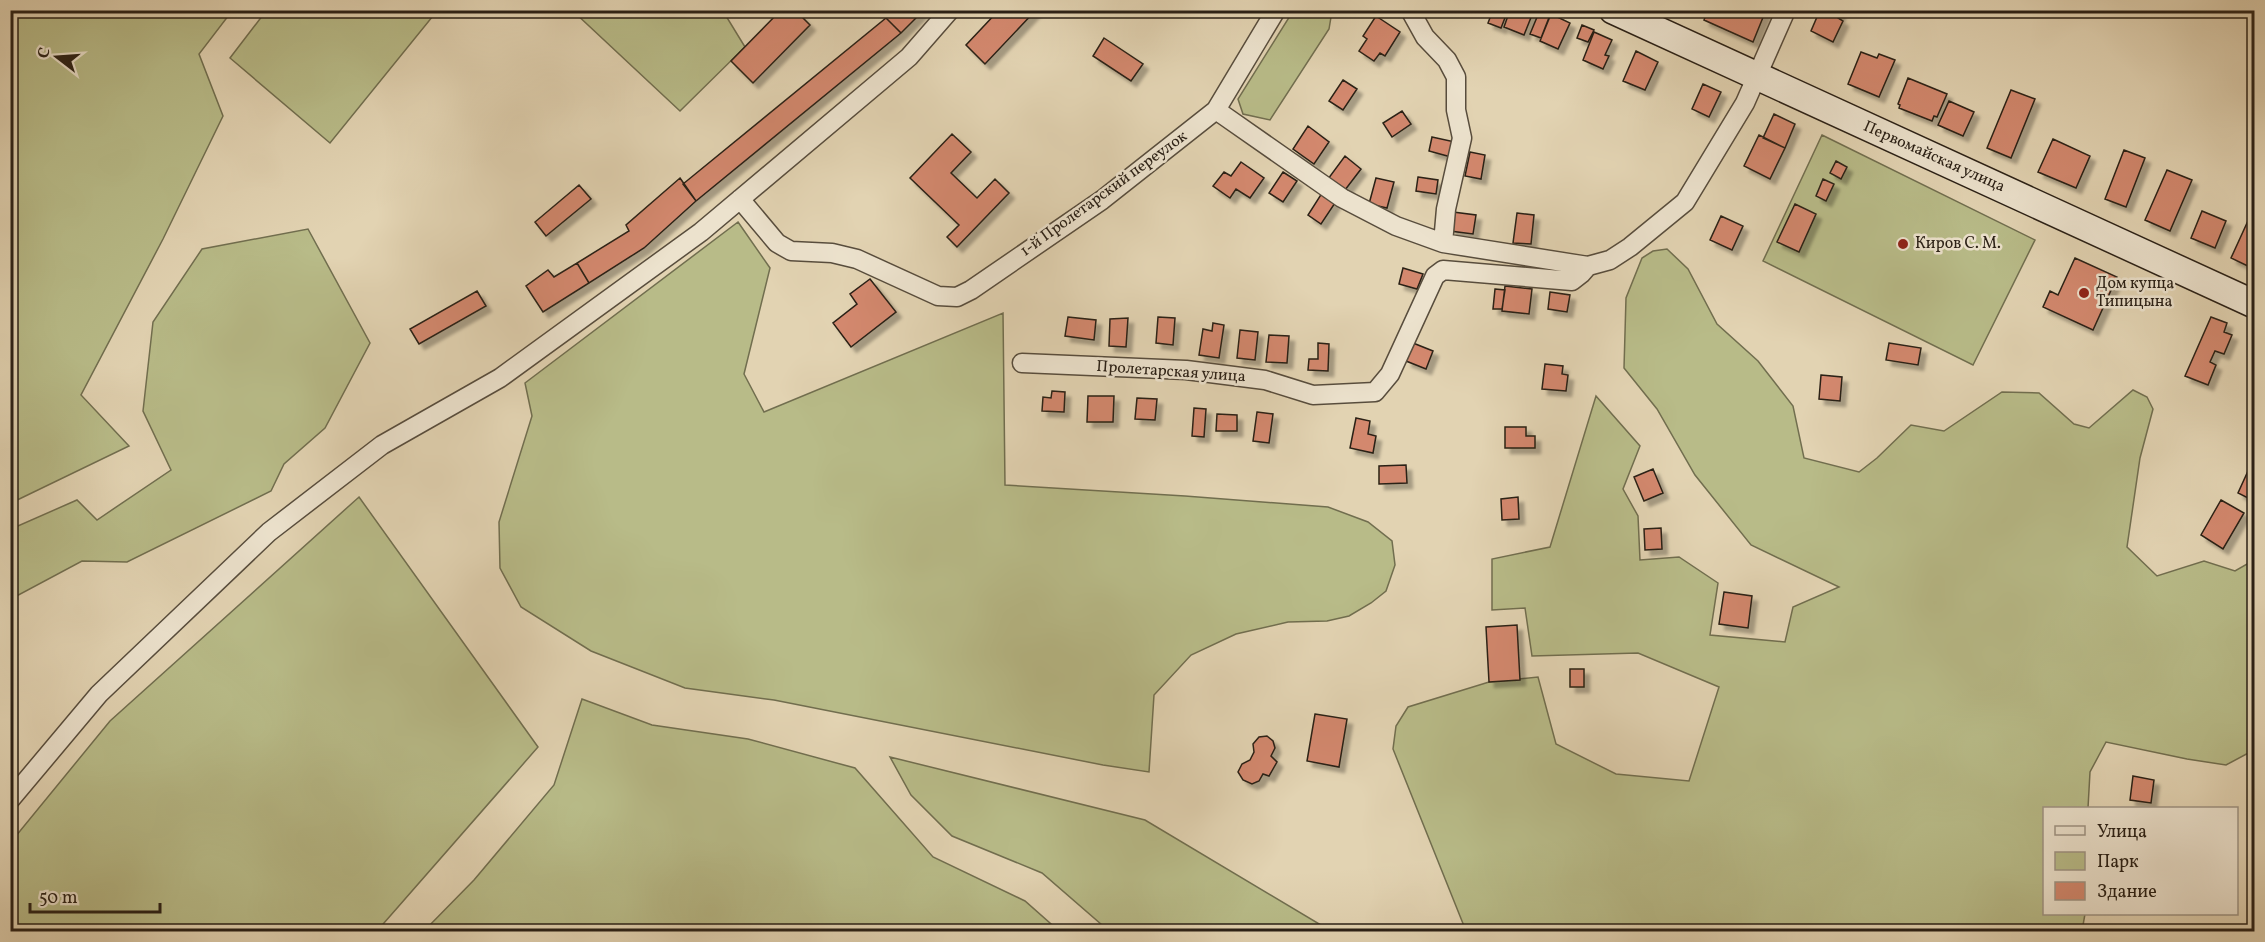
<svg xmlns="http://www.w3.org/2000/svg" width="2265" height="942" viewBox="0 0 2265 942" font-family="Vollkorn,serif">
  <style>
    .green { fill: #b8bb88; stroke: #716e4f; stroke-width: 1.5 }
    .building { fill: #d3886e; stroke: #2a2016; stroke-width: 1.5; filter: url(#shadow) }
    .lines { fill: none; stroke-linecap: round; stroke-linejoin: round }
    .minor-casing { stroke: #584d3d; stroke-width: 21 }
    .secondary-casing { stroke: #2a2016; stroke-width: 30 }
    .minor { stroke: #ece2cd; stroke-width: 18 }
    .secondary { stroke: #ece2cd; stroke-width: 27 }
    .poi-dot { fill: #8f2418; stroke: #ece2cd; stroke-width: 2 }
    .labels { text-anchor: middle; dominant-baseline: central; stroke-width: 5; stroke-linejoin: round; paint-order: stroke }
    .street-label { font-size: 16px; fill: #2a2016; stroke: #ece2cd }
    .poi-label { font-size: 16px; fill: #2a2016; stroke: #ece2cd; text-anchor: start }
  </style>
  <defs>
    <filter id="shadow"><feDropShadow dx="5.5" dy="5.5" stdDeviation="1.5" flood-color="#0004"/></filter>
  </defs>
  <rect width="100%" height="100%" fill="#e2d3b2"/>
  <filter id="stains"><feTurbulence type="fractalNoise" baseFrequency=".00333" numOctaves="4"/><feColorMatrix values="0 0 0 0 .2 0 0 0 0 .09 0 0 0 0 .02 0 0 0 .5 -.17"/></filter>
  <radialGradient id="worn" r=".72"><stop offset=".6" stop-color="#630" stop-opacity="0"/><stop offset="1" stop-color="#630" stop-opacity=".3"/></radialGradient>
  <path class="green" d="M11 10 232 11 199 54 223 116 163 239 81 395 129 446 11 503Z
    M266 11V10L437 11 330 143 230 58Z
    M573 11H723L745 47 680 111Z
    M1293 11H1332L1329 29 1270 120 1243 114 1238 99Z
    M1822 135 2035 240 1973 365 1763 261Z
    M738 222 770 268 744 374 764 412 1003 313 1005 485 1185 496 1328 507 1368 522 1392 541 1395 565 1386 591 1371 603 1349 616 1327 621 1288 622 1236 634 1191 655 1154 695 1149 772 1103 765 774 700 685 688 591 651 521 607 500 568 499 522 532 416 525 383Z
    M308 229 370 343 325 428 284 464 271 491 127 562 82 561 11 599V529L77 500 97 520 171 470 143 411 153 322 202 249Z
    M1667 249 1688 269 1717 324 1758 361 1793 406 1804 458 1859 472 1877 458 1911 425 1944 431 2002 392 2039 393 2074 424 2089 428 2133 390 2147 397 2153 409 2140 458 2127 547 2157 576 2204 561 2235 571 2254 560V750L2226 765 2187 759 2106 742 2090 772 2088 808H2044V914H2085L2082 931H1466L1393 749 1396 726 1408 707 1489 682 1538 677 1556 744 1616 774 1689 781 1719 687 1638 653 1532 656 1525 608 1492 610V559L1550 547 1596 396 1640 446 1623 489 1638 516 1640 560 1679 557 1718 583 1710 635 1785 642 1793 607 1839 587 1751 545 1695 475 1657 409 1624 368 1626 298 1642 258 1653 251Z
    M359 497 538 747 377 931H11V842L110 721Z
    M582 699 652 725 748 739 855 768 933 857 1025 901 1059 931H424L474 880 554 785Z
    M890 757 1145 820 1331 931H1109L1042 873 952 836 911 795Z"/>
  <path class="building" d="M781 10H795L810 25 753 83 731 61Z
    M894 10H923V11L901 33 886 18Z
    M999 10H1036L985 64 966 45Z
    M1493 10H1508L1501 28 1488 23Z
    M1510 10H1534L1524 35 1504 27Z
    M1540 10 1550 15 1541 38 1530 34Z
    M1708 10H1766L1753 42 1704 20Z
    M1820 10H1841L1838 18 1843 21 1833 42 1811 31Z
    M1551 14 1570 23 1558 49 1540 41Z
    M1376 16 1400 32 1385 56 1380 53 1374 61 1359 51 1367 39 1363 36Z
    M886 18 901 33 696 201 683 184Z
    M1582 25 1594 30 1588 42 1577 38Z
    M1594 32 1612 40 1605 55 1609 56 1603 69 1583 60Z
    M1104 38 1143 64 1131 81 1093 56Z
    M1636 51 1658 62 1645 90 1623 81Z
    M1861 52 1877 58 1879 54 1895 60 1879 97 1848 84Z
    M1908 78 1947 94 1937 117 1934 116 1932 121 1899 108 1900 105 1898 104Z
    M1343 80 1357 89 1343 110 1329 101Z
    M1703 84 1721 92 1709 117 1692 109Z
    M2011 90 2035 99 2011 158 1987 148Z
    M1949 101 1974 112 1963 136 1938 125Z
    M1402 111 1411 124 1392 137 1383 123Z
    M1774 114 1795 124 1785 148 1763 138Z
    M1308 126 1329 142 1314 164 1293 149Z
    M952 134 971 152 951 173 977 198 995 179 1009 193 957 247 947 237 959 225 910 178Z
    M1759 135 1785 148 1770 179 1744 166Z
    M1432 137 1455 142 1451 157 1429 151Z
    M2053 139 2090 156 2076 188 2038 172Z
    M2124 150 2145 158 2126 207 2105 199Z
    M1470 152 1485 155 1481 179 1465 176Z
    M1345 156 1361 169 1345 190 1328 179Z
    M1836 161 1847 167 1841 179 1830 173Z
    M1241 162 1264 178 1250 198 1236 189 1230 198 1213 186 1224 172 1231 176Z
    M2167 170 2192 180 2170 231 2145 220Z
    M1283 172 1297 181 1283 202 1269 193Z
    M1418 177 1438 180 1436 194 1416 191Z
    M680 178 696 201 644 248 589 283 577 263 629 231 626 225Z
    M1376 178 1394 182 1387 208 1369 204Z
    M1823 179 1834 184 1826 201 1816 196Z
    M579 185 591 199 546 236 535 222Z
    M1322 193 1335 203 1321 224 1308 215Z
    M1795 204 1816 214 1799 252 1777 242Z
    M2202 211 2226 221 2215 248 2191 238Z
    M1453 212 1476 215 1473 234 1450 231Z
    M2252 212 2254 214V269L2231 258Z
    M1517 213 1534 215 1531 244 1513 243Z
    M1721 216 1743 226 1732 250 1710 240Z
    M2075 258 2117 277 2093 330 2043 307 2050 291 2058 295Z
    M577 263 589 283 543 312 526 286 548 270 554 277Z
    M1403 268 1423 274 1417 289 1399 284Z
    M870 279 896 312 851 347 833 323 857 304 850 294Z
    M1505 286 1532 289 1529 314 1502 311Z
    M1495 289 1505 290 1502 309H1493Z
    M477 291 486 306 419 344 410 329Z
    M1550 292 1570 295 1567 312 1548 309Z
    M1068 317 1096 320 1094 340 1065 336Z
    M1158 317 1175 318 1173 345 1156 343Z
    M2211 317 2227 323 2224 332 2232 335 2224 354 2215 351 2210 362 2216 365 2208 385 2185 376Z
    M1128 318 1126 347 1109 346 1110 319Z
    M1213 323 1224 325 1219 358 1199 355 1203 329 1212 331Z
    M1240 330 1258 332 1255 360 1237 358Z
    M1269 335 1289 336 1287 363 1266 362Z
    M1318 343 1329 344 1328 371 1308 370 1309 359H1318Z
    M1413 343 1433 351 1426 369 1406 361Z
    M1889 343 1921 348 1918 365 1886 360Z
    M1545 364 1563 366 1562 374 1568 375 1566 391 1542 389Z
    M1821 375 1842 377 1840 401 1819 399Z
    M1052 391 1065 392 1064 412 1042 411 1043 397 1051 398Z
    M1088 396H1114L1113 422H1087Z
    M1137 398 1157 399 1155 420 1135 419Z
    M1194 408 1206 409 1204 437 1192 436Z
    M1257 412 1273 414 1269 443 1253 441Z
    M1217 414 1237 415V431H1216Z
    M1356 418 1370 421 1368 434 1376 436 1373 453 1350 448Z
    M1505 427H1526V436H1535V448H1505Z
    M1406 465 1407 483 1379 484V466Z
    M1653 469 1663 493 1644 501 1634 477Z
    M2248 471 2254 474V501L2238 493Z
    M1518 497 1519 519 1502 520 1501 499Z
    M2221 500 2244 513 2223 549 2201 535Z
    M1661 528 1662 549 1645 550 1644 529Z
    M1724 592 1752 596 1748 628 1719 624Z
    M1517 625 1520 680 1489 682 1486 627Z
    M1570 669H1584V687H1570Z
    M1315 714 1347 719 1339 767 1307 761Z
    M1267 736 1273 741 1275 748 1271 756 1277 762 1269 776 1263 774 1259 781 1252 784 1243 780 1238 772 1242 764 1250 760 1254 752 1253 744 1259 737Z
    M2133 776 2154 780 2151 803 2130 800Z"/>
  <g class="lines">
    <defs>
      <path id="minor" d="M1410 10 1425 37 1447 60 1456 77V110L1462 138 1446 209 1443 243
        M1216 110 1342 198 1396 226 1443 243 1588 266
        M740 199 777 243 791 251 832 253 857 259 938 296 957 297 971 290 1102 200 1216 110 1276 10
        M1022 363 1186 370 1265 380 1313 395 1375 392 1390 374 1435 276 1443 270 1572 281 1581 274 1588 266 1610 260 1630 247 1685 202 1745 103 1786 10
        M10 800 99 694 269 532 382 445 500 378 701 232 909 57 950 10"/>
      <path id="secondary" d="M1613 10 2254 304"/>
    </defs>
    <use href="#minor" class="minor-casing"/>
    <use href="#secondary" class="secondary-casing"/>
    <use href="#minor" class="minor"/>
    <use href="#secondary" class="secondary"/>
  </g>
  <g class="poi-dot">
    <circle cx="1903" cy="244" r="6"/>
    <circle cx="2084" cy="293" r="6"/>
  </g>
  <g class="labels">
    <g class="street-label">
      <text transform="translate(1934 157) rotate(24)">Первомайская улица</text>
      <text transform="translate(1104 194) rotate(-36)">1-й Пролетарский переулок</text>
      <text transform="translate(1171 372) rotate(4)">Пролетарская улица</text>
    </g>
    <g class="poi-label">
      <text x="1915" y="244">Киров С. М.</text>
      <text x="2096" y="284">Дом купца<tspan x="2096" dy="18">Типицына</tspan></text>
    </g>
  </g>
  <rect width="2265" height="942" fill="none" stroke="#e2d3b2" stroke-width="36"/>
  <rect x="12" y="12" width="2241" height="918" fill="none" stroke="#2a2016" stroke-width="3"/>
  <rect x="18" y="18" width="2229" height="906" fill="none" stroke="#2a2016" stroke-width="1.5"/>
  <rect x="2043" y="807" width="195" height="108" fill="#ece2cd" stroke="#9e9484" stroke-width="1.5"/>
  <rect x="2055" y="826" width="30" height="9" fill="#ece2cd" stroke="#9e9484" stroke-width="1.5"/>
  <text x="2097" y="837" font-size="18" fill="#2a2016">Улица</text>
  <rect x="2055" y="852" width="30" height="18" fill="#b8bb88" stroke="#9e9484" stroke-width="1.5"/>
  <text x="2097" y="867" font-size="18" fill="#2a2016">Парк</text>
  <rect x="2055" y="882" width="30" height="18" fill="#d3886e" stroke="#9e9484" stroke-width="1.5"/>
  <text x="2097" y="897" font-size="18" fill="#2a2016">Здание</text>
  <g transform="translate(57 57) rotate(287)" stroke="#ece2cd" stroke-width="4.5" paint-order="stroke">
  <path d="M0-4.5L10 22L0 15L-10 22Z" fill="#2a2016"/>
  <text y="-9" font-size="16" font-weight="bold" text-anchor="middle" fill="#2a2016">С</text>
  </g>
  <path d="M30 903v9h130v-9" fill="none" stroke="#2a2016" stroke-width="3"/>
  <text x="39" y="903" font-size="18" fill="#2a2016" stroke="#ece2cd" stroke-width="4.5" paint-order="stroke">50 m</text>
  <rect width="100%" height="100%" filter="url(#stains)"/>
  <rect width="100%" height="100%" fill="url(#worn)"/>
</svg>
